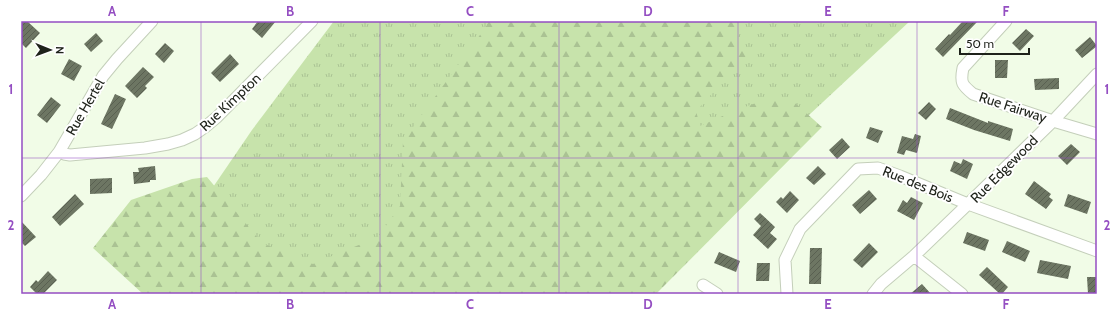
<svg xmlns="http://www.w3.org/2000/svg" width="1118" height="315" viewBox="0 0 1118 315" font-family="Cabin,sans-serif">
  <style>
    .grass { fill: url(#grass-tufts) }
    .forest { fill: url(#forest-firs) }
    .building { fill: url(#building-hatch) }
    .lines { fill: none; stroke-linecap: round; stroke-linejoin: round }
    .minor-casing { stroke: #c4cfba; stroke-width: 13 }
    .minor { stroke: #fff; stroke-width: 11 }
    .grid { fill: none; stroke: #944ec2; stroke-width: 1; stroke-opacity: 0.55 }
    .labels { text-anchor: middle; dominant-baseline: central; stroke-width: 4; stroke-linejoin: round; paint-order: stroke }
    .street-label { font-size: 14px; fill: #1e221a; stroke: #fff }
    .neatline { fill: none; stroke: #944ec2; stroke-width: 1.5 }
    .grid-label { font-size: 13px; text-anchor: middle; font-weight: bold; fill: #944ec2 }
  </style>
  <defs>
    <pattern id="grass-tufts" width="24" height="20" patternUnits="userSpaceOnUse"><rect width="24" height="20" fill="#c7e3ab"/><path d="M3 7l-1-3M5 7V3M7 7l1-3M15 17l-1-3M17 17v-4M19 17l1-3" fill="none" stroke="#aac293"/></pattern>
    <pattern id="forest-firs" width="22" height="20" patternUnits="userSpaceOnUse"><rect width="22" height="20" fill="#c7e3ab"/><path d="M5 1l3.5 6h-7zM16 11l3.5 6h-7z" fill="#aac293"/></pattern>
    <pattern id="building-hatch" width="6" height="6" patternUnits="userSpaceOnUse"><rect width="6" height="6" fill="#6d7663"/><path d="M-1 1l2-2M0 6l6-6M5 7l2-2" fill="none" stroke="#596051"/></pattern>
  </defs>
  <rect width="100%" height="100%" fill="#f1fce7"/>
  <path class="grass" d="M334 21H910L735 184 297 294 196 212 252 130Z"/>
  <path class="forest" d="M489 21H733L737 29 746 57 696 111 700 126C720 118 769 93 789 99 794 101 816 122 822 127L656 294H143L93 248 131 200 192 179 207 177 262 243 313 264 378 237 400 206 403 141 485 28Z"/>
  <path class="building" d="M21 21H27L40 33 26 48 21 43Z
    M258 21H276L262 38 252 29Z
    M963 21H978L943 57 935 49 949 34 950 35Z
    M1026 29 1034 36 1020 51 1012 43Z
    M96 33 103 41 91 52 84 44Z
    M1090 37 1097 46 1082 58 1075 50Z
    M165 43 174 51 164 63 155 54Z
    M230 54 239 64 220 82 211 73Z
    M69 59 82 66 74 81 61 74Z
    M995 60H1008L1007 78H995Z
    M143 67 154 77 145 86 147 88 137 98 125 86Z
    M1059 78V89L1035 90 1034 79Z
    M115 94 126 99 112 129 101 124Z
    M51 97 61 105 47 123 37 115Z
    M929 102 936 109 926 120 918 113Z
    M950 108 988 123V121L1013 129 1010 141 974 130 946 119Z
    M870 127 883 131 878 143 866 138Z
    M915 134 921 136 917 153 906 150 904 155 897 153 902 136 913 139Z
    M842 138 850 147 837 159 829 150Z
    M1071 144 1080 152 1067 165 1058 156Z
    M963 159 973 164 967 179 950 171 954 161 961 164Z
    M155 166 156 180H150V182L134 184 133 172H139L138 168Z
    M818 166 826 174 814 185 806 178Z
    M112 178V193L90 194V179Z
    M1034 181 1051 194 1049 197 1053 200 1046 209 1025 194Z
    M869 190 877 199 860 214 852 205Z
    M790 191 799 200 787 213 776 202 781 197 783 199Z
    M75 194 84 204 60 226 52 217Z
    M1068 194 1091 202 1087 214 1064 206Z
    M911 197 923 203 914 220 897 211 903 200 907 203Z
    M760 213 775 227 770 233 777 239 768 249 753 235 761 226 754 219Z
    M21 221 36 237 25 246 21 242Z
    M967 232 989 240 985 251 963 243Z
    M1007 241 1030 251 1025 262 1002 252Z
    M869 243 878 252 862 268 853 260Z
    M810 248H822L821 284H809Z
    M719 252 740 261 736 272 714 263Z
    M1040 260 1071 266 1068 279 1037 273Z
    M757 263H770L769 281H756Z
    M987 267 1008 287 1002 294H1000L979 275Z
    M48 271 57 280 43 294H37L30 287 36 280 38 282Z
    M1087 277H1097V294H1088Z
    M922 284 931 294H910Z"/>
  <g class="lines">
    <defs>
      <path id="minor" d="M1006 21 963 68C960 83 962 85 973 94L1053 121 1097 134
        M59 152 64 154 70 155 145 148 168 144 182 140 195 134 205 127 217 117 312 21
        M21 196 41 175 59 152 103 76 117 59 152 21
        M914 256 962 294
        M703 285 717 294
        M787 294 785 260 800 229 858 169 878 168 900 176 968 204 1097 251
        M873 294 881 284 914 256 968 204 1053 121 1097 74"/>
    </defs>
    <use href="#minor" class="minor-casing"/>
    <use href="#minor" class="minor"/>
  </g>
  <path class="grid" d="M201 21V294M380 21V294M559 21V294M738 21V294M917 21V294M21 158H1097"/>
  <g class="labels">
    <g class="street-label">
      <text transform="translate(230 102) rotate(-43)">Rue Kimpton</text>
      <text transform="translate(85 107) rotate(-60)">Rue Hertel</text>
      <text transform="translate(1013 107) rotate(18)">Rue Fairway</text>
      <text transform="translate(1004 169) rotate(-45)">Rue Edgewood</text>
      <text transform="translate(918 184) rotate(22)">Rue des Bois</text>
    </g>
  </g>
  <rect width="1118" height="315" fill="none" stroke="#ffffff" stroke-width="44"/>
  <g transform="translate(50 50) rotate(91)" stroke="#ffffff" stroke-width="3" paint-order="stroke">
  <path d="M0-3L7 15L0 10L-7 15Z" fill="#1e221a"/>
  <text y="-6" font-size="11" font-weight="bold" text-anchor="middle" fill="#1e221a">N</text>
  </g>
  <path d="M960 48v6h69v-6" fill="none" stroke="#1e221a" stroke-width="2"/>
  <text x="966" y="48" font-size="12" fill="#1e221a" stroke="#ffffff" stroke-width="3" paint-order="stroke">50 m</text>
  <rect x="22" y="22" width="1074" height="271" class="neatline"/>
  <g class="grid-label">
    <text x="112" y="16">A</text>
    <text x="290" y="16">B</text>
    <text x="470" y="16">C</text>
    <text x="648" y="16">D</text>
    <text x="828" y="16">E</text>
    <text x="1006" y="16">F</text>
    <text x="11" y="94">1</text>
    <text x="1107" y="94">1</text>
    <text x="11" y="230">2</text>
    <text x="1107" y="230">2</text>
    <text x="112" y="309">A</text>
    <text x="290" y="309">B</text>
    <text x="470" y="309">C</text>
    <text x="648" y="309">D</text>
    <text x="828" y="309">E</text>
    <text x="1006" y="309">F</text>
  </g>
</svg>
